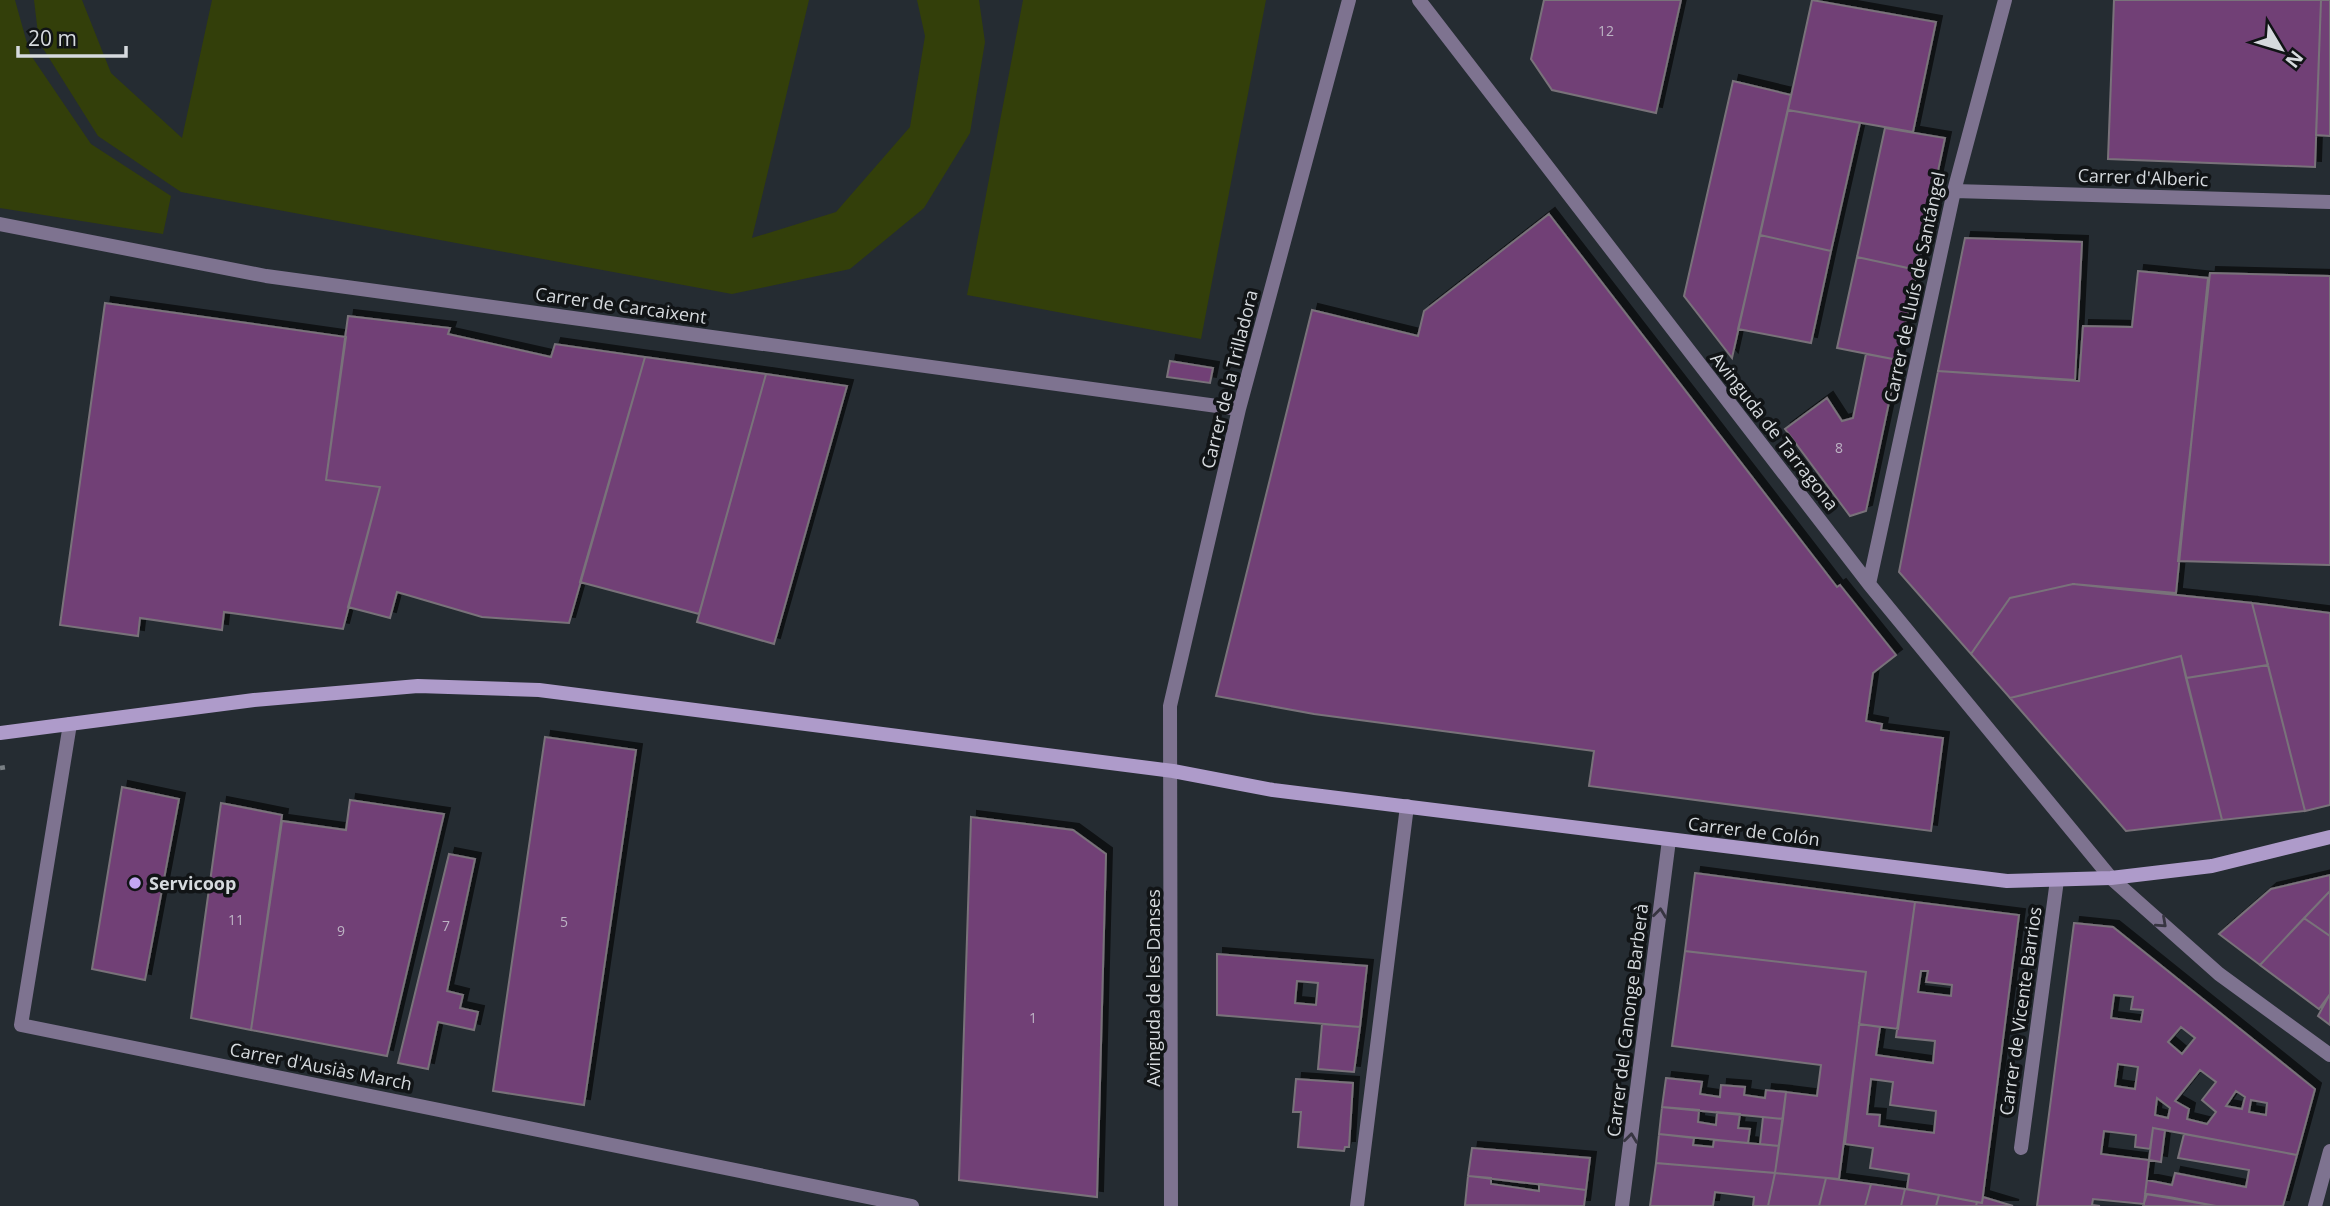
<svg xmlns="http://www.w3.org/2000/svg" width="2330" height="1206" viewBox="0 0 2330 1206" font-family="'Open Sans',sans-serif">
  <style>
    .green { fill: #333f0a }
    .building { fill: #714076; stroke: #79727a; stroke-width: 2; fill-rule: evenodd; filter: url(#shadow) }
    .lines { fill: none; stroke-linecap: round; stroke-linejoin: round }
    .path { stroke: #797f84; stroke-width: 4.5; stroke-dasharray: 5 3.5; stroke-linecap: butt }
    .street { stroke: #7e7390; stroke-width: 14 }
    .secondary { stroke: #ae9bca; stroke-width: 14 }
    .oneway { stroke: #373541 }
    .poi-dot { fill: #c3a7f2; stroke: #111416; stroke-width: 2.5 }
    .labels { text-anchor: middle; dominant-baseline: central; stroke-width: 7; stroke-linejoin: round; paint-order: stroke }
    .number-label { font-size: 14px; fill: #bdb4c4 }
    .street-label { font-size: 18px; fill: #d6dade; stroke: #111416 }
    .poi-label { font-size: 18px; font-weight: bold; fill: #d6dade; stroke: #111416; text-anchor: start }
  </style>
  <defs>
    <filter id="shadow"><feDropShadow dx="6" dy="-6" stdDeviation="0" flood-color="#0009"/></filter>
  </defs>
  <rect width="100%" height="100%" fill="#252c32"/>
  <path class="green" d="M0 0H15L30 54 91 144 171 196 163 234 0 208Z
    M34 0H82L111 73 182 138 212 0H809L752 238 836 212 910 127 925 36 917 0H979L985 42 970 133 924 208 850 269 732 294 181 192 98 136 39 42Z
    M1023 0H1266L1201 339 967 295Z"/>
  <path class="building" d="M1544 0H1681L1656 113 1552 90 1531 59Z
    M1812 0 1936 22 1913 132 1788 110Z
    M2114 0H2321L2315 167 2108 159Z
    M2321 0H2330V136L2316 135Z
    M1733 81 1791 95 1732 358 1684 296Z
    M1788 110 1860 123 1831 251 1760 235Z
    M1885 128 1945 138 1917 270 1857 257Z
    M1549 214 1837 587 1840 585 1896 655 1873 673 1866 721 1882 724 1881 730 1943 738 1931 831 1589 786 1594 751 1314 714 1216 696 1312 310 1418 336 1424 311Z
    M1760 235 1831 251 1811 343 1738 329Z
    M1965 238 2082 242 2075 380 1938 371Z
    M1857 257 1917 270 1898 360 1837 348Z
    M2138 271 2208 278 2176 593 2073 584 2010 598 1971 654 1899 572 1938 371 2079 381 2083 326 2132 327Z
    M2210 273 2330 276V565L2178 561Z
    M105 303 346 337 326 480 380 487 343 629 224 612 222 630 140 618 138 636 60 625Z
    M348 316 450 328 448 334 551 357 555 344 645 357 569 623 482 617 397 592 390 618 348 607 380 487 326 480Z
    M1866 354 1898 360 1866 511 1850 516 1785 429 1827 398 1842 421 1853 418Z
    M645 357 766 374 699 614 580 582Z
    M1170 361 1213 368 1210 383 1167 377Z
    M766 374 847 386 774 644 697 622Z
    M2073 584 2252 603 2268 665 2186 678 2181 656 2010 698 1971 654 2010 598Z
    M2252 603 2330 613V805L2305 811Z
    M2181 656 2222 820 2126 831 2010 698Z
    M2268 665 2305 811 2222 820 2186 678Z
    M545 737 636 750 584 1105 493 1091Z
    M122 787 179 799 145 980 92 969Z
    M350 800 444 814 387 1056 251 1030 282 821 346 830Z
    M221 803 282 815 251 1030 191 1018Z
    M971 817 1073 830 1106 854 1097 1197 959 1180Z
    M449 854 475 859 447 991 463 995 460 1008 478 1012 474 1030 438 1022 428 1069 398 1063Z
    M1695 873 1915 902 1898 1029 1859 1024 1866 972 1685 951Z
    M2330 875V891L2260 965 2219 934 2271 889Z
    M2330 891V936L2304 918Z
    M1915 902 2019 915 1982 1203 1907 1189 1909 1174 1870 1168 1873 1148 1845 1144 1859 1024 1880 1027 1876 1055 1933 1063 1935 1041 1896 1037ZM1921 971H1928L1926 982 1952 985 1951 996 1918 992ZM1871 1079 1893 1082 1890 1105 1936 1111 1934 1133 1879 1126 1880 1115 1867 1114Z
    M2304 918 2330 936V994L2319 1009 2260 965Z
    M2074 923 2113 927 2315 1089 2297 1155 2153 1128 2150 1149 2135 1147 2136 1135 2104 1131 2101 1154 2149 1160 2144 1204 2093 1199 2092 1205 2100 1206H2037ZM2114 995 2133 997 2131 1009 2143 1010 2141 1022 2111 1018ZM2181 1027 2195 1038 2182 1054 2168 1042ZM2118 1064 2138 1067 2135 1089 2115 1086ZM2200 1070 2216 1082 2202 1100 2216 1112 2207 1124 2187 1119 2189 1109 2175 1101ZM2236 1091 2245 1097 2242 1109 2226 1106ZM2157 1098 2170 1108 2168 1118 2155 1115ZM2251 1100 2267 1103 2266 1115 2249 1112Z
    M1685 951 1866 972 1839 1179 1775 1173 1786 1092 1817 1096 1821 1065 1672 1046Z
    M1217 954 1367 966 1360 1027 1217 1015ZM1297 981 1318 983 1316 1005 1295 1003Z
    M2330 994V1025L2318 1016Z
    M1322 1024 1360 1027 1354 1072 1318 1069Z
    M1666 1078 1702 1082 1700 1094 1720 1097 1721 1085 1745 1087 1744 1095 1765 1098 1766 1090 1786 1092 1783 1119 1662 1107Z
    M1296 1079 1353 1083 1349 1147H1345L1344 1151 1298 1147 1301 1112H1293Z
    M1662 1107 1699 1110 1698 1122 1716 1125 1717 1112 1740 1114 1738 1128 1750 1129 1748 1143 1659 1134Z
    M1763 1117 1783 1119 1779 1146 1760 1144Z
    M2153 1128 2165 1130 2161 1162 2149 1160Z
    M1659 1134 1694 1138 1693 1145 1713 1147 1714 1140 1779 1146 1775 1173 1656 1163Z
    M2184 1134 2297 1155 2283 1206H2216L2145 1194 2147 1180 2172 1185 2175 1173 2246 1187 2249 1170 2178 1158Z
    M1472 1148 1590 1158 1586 1190 1468 1176Z
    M1656 1163 1775 1173 1768 1206H1753L1754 1197 1715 1192 1713 1206H1650Z
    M1775 1173 1826 1178 1819 1206H1768Z
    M1468 1176 1491 1178V1184L1539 1191V1184L1586 1190 1584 1206 1465 1205Z
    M1826 1178 1871 1184 1865 1206H1819Z
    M1871 1184 1905 1189 1901 1206H1865Z
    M1905 1189 1939 1195 1936 1206H1901Z
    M2147 1194 2169 1197 2216 1206H2143Z
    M1939 1195 1945 1196 1977 1202 1976 1206H1936Z
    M1983 1197 2013 1206H1976L1977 1202 1982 1203Z"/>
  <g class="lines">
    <path class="path" d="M0 768 6 767"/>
    <path class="street" d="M1419 0 1869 584 2111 878 2219 974 2330 1055
      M1954 191 2330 202
      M0 224 266 276 1239 409
      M1869 584 1954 191 2005 0
      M70 724 21 1025 912 1206
      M2021 1148 2057 880
      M1171 1206 1170 706 1239 409 1349 0
      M1357 1206 1407 806
      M1622 1206 1669 840
      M2315 1206 2330 1151"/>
    <path class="secondary" d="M0 733 254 700 418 686 539 690 1173 771 1273 790 2007 881 2111 878 2212 866 2330 837"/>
  </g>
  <defs><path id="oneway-chevron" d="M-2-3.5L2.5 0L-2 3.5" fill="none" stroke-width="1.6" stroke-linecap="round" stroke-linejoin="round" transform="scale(1.75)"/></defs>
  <g class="oneway">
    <use href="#oneway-chevron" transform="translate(1660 913) rotate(-83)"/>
    <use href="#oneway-chevron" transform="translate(2162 923) rotate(42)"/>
    <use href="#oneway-chevron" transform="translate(1631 1138) rotate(-83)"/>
  </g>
  <circle class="poi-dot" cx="135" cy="883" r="7"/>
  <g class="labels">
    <g class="number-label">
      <text x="1606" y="30">12</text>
      <text x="1839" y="447">8</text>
      <text x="236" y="919">11</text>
      <text x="564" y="921">5</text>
      <text x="446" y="925">7</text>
      <text x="341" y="930">9</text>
      <text x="1033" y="1017">1</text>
    </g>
    <g class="street-label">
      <text transform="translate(2143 177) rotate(2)">Carrer d'Alberic</text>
      <text transform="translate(1914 287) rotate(-78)">Carrer de Lluís de Santángel</text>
      <text transform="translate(621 305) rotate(8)">Carrer de Carcaixent</text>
      <text transform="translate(1229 379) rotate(-76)">Carrer de la Trilladora</text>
      <text transform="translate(1775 431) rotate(52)">Avinguda de Tarragona</text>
      <text transform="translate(1754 831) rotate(7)">Carrer de Colón</text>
      <text transform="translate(1153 988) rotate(-90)">Avinguda de les Danses</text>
      <text transform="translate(2020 1011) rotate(-82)">Carrer de Vicente Barrios</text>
      <text transform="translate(1627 1020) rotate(-83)">Carrer del Canonge Barberà</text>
      <text transform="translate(321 1066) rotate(11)">Carrer d'Ausiàs March</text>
    </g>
    <g class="poi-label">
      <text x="149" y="883">Servicoop</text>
    </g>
  </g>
  <g transform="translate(2281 49) rotate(128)" stroke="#111416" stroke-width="5" paint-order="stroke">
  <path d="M0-5L12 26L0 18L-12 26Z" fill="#d6dade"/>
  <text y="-10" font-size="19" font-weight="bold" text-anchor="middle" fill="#d6dade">N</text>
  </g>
  <path d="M18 46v10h108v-10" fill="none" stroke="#d6dade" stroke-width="3.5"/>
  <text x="28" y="46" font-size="21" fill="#d6dade" stroke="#111416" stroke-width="5" paint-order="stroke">20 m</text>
</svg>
